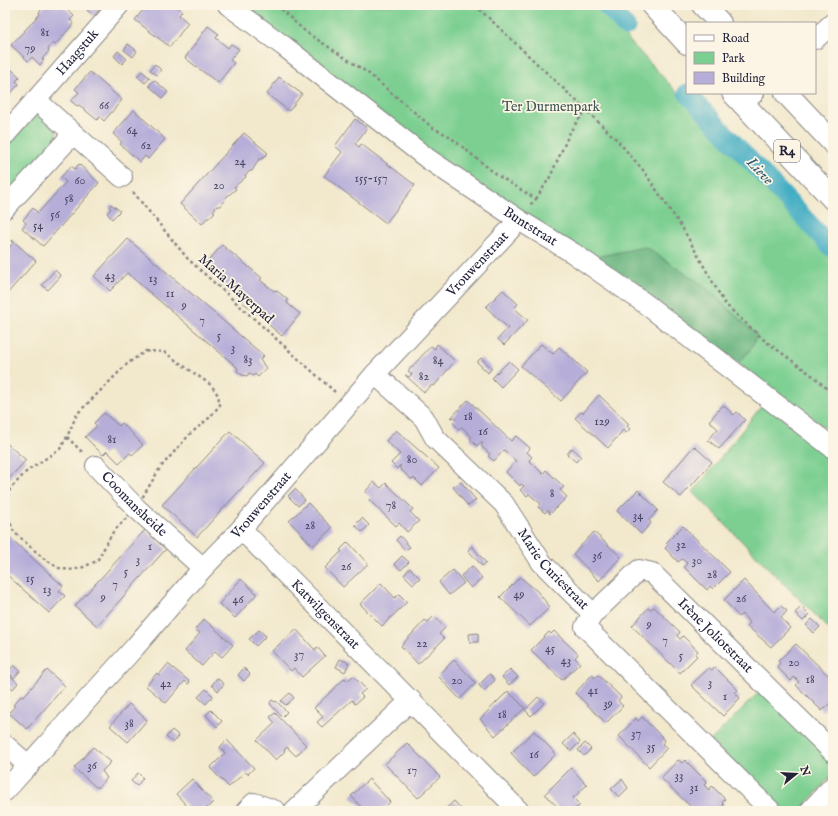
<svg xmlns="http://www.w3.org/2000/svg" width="838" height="816" viewBox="0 0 838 816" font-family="'IM FELL English',serif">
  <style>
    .green { fill: #7bcf91; stroke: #4e7866 }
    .forest { fill: #64b27b; stroke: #436a5b }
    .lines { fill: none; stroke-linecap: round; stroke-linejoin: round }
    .canal { stroke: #43adc3; stroke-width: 19 }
    .building { fill: #b6add9 }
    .minor-casing { stroke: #8a8684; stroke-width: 22 }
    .trunk-casing { stroke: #8a8684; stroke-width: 24 }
    .path { stroke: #8a8684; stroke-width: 2.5; stroke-dasharray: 3 3; stroke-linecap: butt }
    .minor { stroke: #fff; stroke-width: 20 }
    .trunk { stroke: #fff; stroke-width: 22 }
    .labels { text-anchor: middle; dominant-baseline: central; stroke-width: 3.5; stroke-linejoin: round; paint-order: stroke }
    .number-label { font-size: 12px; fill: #474562 }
    .shield { fill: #fcf5e5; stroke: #63616e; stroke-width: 1 }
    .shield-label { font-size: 13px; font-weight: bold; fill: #22223b }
    .street-label { font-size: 14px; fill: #22223b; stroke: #fcf5e5 }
    .park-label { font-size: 14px; fill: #3d5655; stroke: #fcf5e5 }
    .water-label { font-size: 15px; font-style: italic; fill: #2f5a71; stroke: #fcf5e5 }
  </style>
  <rect width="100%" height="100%" fill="#fcf5e5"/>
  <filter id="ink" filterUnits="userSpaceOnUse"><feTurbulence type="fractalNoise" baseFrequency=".025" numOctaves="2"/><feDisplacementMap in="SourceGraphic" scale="8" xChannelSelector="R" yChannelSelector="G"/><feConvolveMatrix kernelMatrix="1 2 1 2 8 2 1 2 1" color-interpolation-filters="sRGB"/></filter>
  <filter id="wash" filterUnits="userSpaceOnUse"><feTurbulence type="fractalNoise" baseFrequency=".012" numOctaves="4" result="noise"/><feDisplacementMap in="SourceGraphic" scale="16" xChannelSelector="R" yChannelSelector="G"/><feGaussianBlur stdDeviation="0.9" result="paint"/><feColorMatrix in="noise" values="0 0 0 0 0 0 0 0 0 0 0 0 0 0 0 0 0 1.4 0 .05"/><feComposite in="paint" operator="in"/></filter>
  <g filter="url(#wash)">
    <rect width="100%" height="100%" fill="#f2e9cd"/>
    <path class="green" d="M239 5H596L833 260V434L738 363 751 349 596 262 434 154Z
      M38 113 56 130 57 138 5 200V142L27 117Z
      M764 403 833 457V633L693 492Z
      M761 690 833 761V774L801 810 781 811 710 741Z"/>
    <path class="forest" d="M645 247 703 285 757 335 751 349 738 363 596 262 600 256Z"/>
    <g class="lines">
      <path class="canal" d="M606 5 626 27
        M687 93 833 249"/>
    </g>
    <g id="blocks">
      <path class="building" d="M46 5H62L74 16 70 20 74 23 55 45 53 43 48 49 49 51 42 59 44 60 40 65 32 57 28 61 11 45 40 14 39 12Z
        M92 5 99 10 94 16 87 10Z
        M147 5H174L182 11 179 15 188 23 170 47 135 20Z
        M208 26 219 34 216 38 228 48 231 44 239 49 230 60 234 63 218 83 185 58Z
        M128 44 137 51 133 57 124 50Z
        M118 51 127 59 122 64 114 56Z
        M5 64 20 77 16 81 19 84 5 100Z
        M155 64 161 70 157 75 150 70Z
        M142 71 150 78 145 83 137 76Z
        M90 72 122 100 104 121 100 117 97 120 79 105 77 106 71 101 79 92 75 89Z
        M279 77 302 94 289 111 267 94Z
        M154 80 168 92 163 98 149 86Z
        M134 110 165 139 148 159 145 156 140 162 120 144 122 142 113 134Z
        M355 119 367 128 355 144 359 147 361 144 415 185 386 223 324 176 342 152 335 146Z
        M244 133 268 153 262 159H259L252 171H250L245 175 246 177 234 187 236 189 224 199 225 200 220 206H217L213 211 215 212 209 218H207L202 224 180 204Z
        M79 164 99 183 43 246 22 228 26 223 23 220 33 208 38 213 66 182 61 177 71 166 75 169Z
        M111 204 120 211 112 219 107 213 111 209 109 207Z
        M128 239 264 356 260 360 266 368 258 377 255 374 253 376 249 373 247 376 242 375 237 371 238 368 127 273 110 291 94 276Z
        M12 240 36 261 5 296V249L7 250 13 243Z
        M222 245 262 278 260 280 274 291 276 290 288 300 287 303 300 314 282 336 268 324 269 322 242 302 243 300 231 290 229 291 204 266Z
        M55 270 61 276 48 290 42 285Z
        M503 290 518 304 514 308 528 320 504 345 498 339 508 328 486 307Z
        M437 344 455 361 434 386 432 385 424 392 405 375 409 377 412 374 408 371 431 346 435 349Z
        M541 344 553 354 559 347 587 372 561 401 521 366Z
        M481 358 492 368 488 373 477 362Z
        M509 361 518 369 501 387 492 378Z
        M599 395 629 424 627 426 630 429 626 433 623 430 608 448 575 418 581 412 583 413Z
        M468 400 511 441 516 436 530 448 527 452 532 457 529 460 543 474 546 470 564 487 560 490 567 497 550 514 548 510 545 513 538 507 541 504 529 494 527 496 520 490 524 486 521 484 520 486 506 472 516 461 510 456 504 450 494 461 488 456 490 454 481 446 483 444 481 442 477 446 470 439 472 437 462 427 459 429 453 423 456 419 454 417 451 418Z
        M723 405 734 415 737 412 745 420 719 449 708 440 718 429 709 421Z
        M104 413 119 426 122 423 143 445 132 455 130 453 119 463 107 451 103 455 85 437 97 426 94 423Z
        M396 430 439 468 422 486 414 478 411 479 400 469V465L397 469 391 463 400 454 386 441Z
        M230 431 265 463 197 537 162 505Z
        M5 442 26 460 5 483Z
        M694 446 712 462 681 497 663 482Z
        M572 448 581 456 576 462 567 454Z
        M374 482 381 488 386 483 413 509 410 512 419 521 407 532 399 523 396 526 369 500 371 498 365 492Z
        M461 482 476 500 468 506 453 487Z
        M295 489 305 500 298 506 288 496Z
        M638 490 658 510 649 520 651 523 641 534 617 511Z
        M308 503 332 528 313 546 289 521Z
        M362 518 369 525 362 532 355 525Z
        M683 526 730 572 713 589 710 586 707 590 684 567 687 563 682 559 678 562 665 548 668 545 666 543Z
        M145 530 166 549 97 626 75 606Z
        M594 532 621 557 599 581 573 554Z
        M5 533 63 586 59 591 65 596 49 613 5 573Z
        M400 536 410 547 405 550 396 540Z
        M348 542 368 564 343 587 325 568 342 551 340 550Z
        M472 546 486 563 482 566 468 550Z
        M402 556 409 562 401 570 394 564Z
        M472 566 482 578 471 588 461 576Z
        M410 568 420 578 413 584 404 575Z
        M453 570 464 583 449 595 439 582Z
        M520 577 537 591 550 607 530 626 500 597Z
        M241 579 257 594 235 618 219 604Z
        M744 580 774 612 781 606 787 611 781 618 790 628 771 647 747 626 750 623 742 614 739 617 724 600Z
        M381 583 395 598 399 594 407 602 382 626 360 604Z
        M654 607 680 632 677 636 680 639 683 636 698 651 695 654 697 656 680 673 632 626 648 608 650 610Z
        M801 607 809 615 803 621 795 613Z
        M434 616 445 628 439 634 444 639 418 664 401 646 425 620 428 622Z
        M204 619 233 645 222 657 215 651 202 666 185 651 200 633 195 629Z
        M812 619 820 627 814 633 806 625Z
        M296 629 315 650 317 647 325 656 302 677 294 668 291 671 272 651Z
        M259 630 266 636 256 646 249 639Z
        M554 631 578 654 575 658 580 663 562 680 531 650 549 632 551 634Z
        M478 633V642H470L469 634Z
        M796 644 833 680V700L822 711 796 685 799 682 794 677 791 681 777 667 780 663 778 661Z
        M340 659 349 663 345 672 336 667Z
        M454 660 476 683 460 699 438 676Z
        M168 664 190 682 188 684 185 681 166 703 146 686 157 673 159 675Z
        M14 665 20 671 14 678 8 672Z
        M715 667 738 690 735 693 740 698 723 716 691 685 709 668 712 670Z
        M244 668 250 674 244 681 238 675Z
        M510 669 518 677 509 685 502 677Z
        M47 670 65 686 27 729 9 713 15 706 13 705 21 696 23 697Z
        M6 672 18 683 13 689 5 682Z
        M490 674 495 680 484 691 479 685Z
        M592 675 595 678 598 675 621 697 618 701 623 706 606 723 575 693Z
        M353 676 366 689 360 694 363 697 355 704 352 700 322 727 317 722 323 717 314 708 345 678 347 681Z
        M217 678 224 684 218 691 212 685Z
        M206 689 213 696 206 704 198 697Z
        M508 691 525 708 495 736 480 719Z
        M290 693 294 698 286 705 281 701Z
        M538 697 544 703 531 716 525 710Z
        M272 700 275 702 276 701 287 712 282 717 271 705 270 703Z
        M129 704 147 720 128 742 110 726Z
        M211 710 222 721 217 727 206 715Z
        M275 713 306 745 296 756 287 747 284 750 285 751 276 760 257 740 275 723 270 717Z
        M642 717 665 740 662 744 667 748 649 767 619 736 636 718 638 721Z
        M172 730 179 736 173 743 166 737Z
        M534 731 556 754 533 777 511 753Z
        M573 734 580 742 571 751 563 744Z
        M227 740 254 768 248 774 245 772 229 787 210 768 225 753 220 747Z
        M407 743 440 777 418 798 385 764Z
        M585 743 591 749 584 756 578 750Z
        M93 747 111 762 102 771 107 778 99 787H96L74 768Z
        M678 760 682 763 685 760 707 782 704 785 709 790 712 786 725 799 722 803 724 805 718 811H695L661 778Z
        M571 768 587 785 573 798 580 805 573 811H561L545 794Z
        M138 773 143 778 137 786 131 781Z
        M192 779 213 802 204 811H182L187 806 176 794Z
        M369 779 390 802 381 811H365L351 796Z
        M622 779 628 788 619 797 611 789Z
        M454 801 463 811H443Z"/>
    </g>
  </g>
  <g filter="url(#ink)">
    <use href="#blocks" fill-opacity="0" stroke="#8a8684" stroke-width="1"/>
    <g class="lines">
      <defs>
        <g id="minor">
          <path id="s1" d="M228 5 285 47 428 159 519 220 573 253 643 302 833 448"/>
          <path d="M815 39 833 23"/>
          <path d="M36 100 122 177"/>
          <path d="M742 102 754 93"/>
          <path id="s2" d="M5 135 119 5"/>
          <path d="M5 208 73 134"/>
          <path id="s3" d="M375 374 424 418 435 438 504 504 542 563 593 614 585 627 771 811"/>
          <path id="s4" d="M96 466 136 508 203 568"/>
          <path id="s5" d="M241 529 519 811"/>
          <path id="s6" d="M593 614 639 570 652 573 833 752"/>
          <path d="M5 745 29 766"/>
          <path id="s7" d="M5 791 135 647 203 568 241 529 375 374 519 220"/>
          <path d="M246 811 254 803 276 811"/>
          <path d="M294 811 411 700"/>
          <path d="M810 811 833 786"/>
        </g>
        <path id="trunk" d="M652 5 687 43
          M703 5 720 23
          M733 93 833 199
          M786 93 833 143"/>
      </defs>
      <use href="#minor" class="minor-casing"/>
      <use href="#trunk" class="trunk-casing"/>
      <path class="path" d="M276 5 306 32 368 73 433 128 449 136 497 175 536 199 530 205
        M475 5 586 110 616 139 643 170 683 229 725 304 764 340 813 376 833 394
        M133 192 188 259 335 392
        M536 199 550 177 571 130 586 110
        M146 351 164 352 211 385 218 395 220 405 209 418 190 434 160 468 136 508 113 532 97 561 81 568 69 570 59 568 43 558 14 532 7 515V502L10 489 27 471 60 449 67 437 77 414 128 363Z
        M67 437 83 453"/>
      <use href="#minor" class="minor"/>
      <use href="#trunk" class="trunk"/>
    </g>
  </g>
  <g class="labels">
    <g class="number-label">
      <text x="45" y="32">81</text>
      <text x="30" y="48">79</text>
      <text x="104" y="105">66</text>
      <text x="132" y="130">64</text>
      <text x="146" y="145">62</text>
      <text x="240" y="161">24</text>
      <text x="371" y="178">155-157</text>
      <text x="80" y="180">60</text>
      <text x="219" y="185">20</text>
      <text x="69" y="198">58</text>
      <text x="55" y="214">56</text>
      <text x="38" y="225">54</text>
      <text x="110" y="275">43</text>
      <text x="153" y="278">13</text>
      <text x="170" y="293">11</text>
      <text x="184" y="305">9</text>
      <text x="202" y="320">7</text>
      <text x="219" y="335">5</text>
      <text x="233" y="347">3</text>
      <text x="248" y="359">83</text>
      <text x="438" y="360">84</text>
      <text x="424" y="376">82</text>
      <text x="468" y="416">18</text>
      <text x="602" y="421">129</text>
      <text x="483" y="431">16</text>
      <text x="112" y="439">81</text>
      <text x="412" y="459">80</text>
      <text x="552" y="493">8</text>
      <text x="391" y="505">78</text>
      <text x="638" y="515">34</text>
      <text x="310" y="525">28</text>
      <text x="681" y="544">32</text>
      <text x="150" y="546">1</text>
      <text x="597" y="555">36</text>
      <text x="138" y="559">3</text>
      <text x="697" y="560">30</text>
      <text x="346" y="566">26</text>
      <text x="126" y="571">5</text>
      <text x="712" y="574">28</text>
      <text x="30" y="578">15</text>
      <text x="115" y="584">7</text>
      <text x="47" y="589">13</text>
      <text x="519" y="594">49</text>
      <text x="103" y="597">9</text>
      <text x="741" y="598">26</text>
      <text x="238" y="599">46</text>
      <text x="649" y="624">9</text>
      <text x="665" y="640">7</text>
      <text x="422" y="643">22</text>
      <text x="550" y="648">45</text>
      <text x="299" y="654">37</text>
      <text x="681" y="655">5</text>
      <text x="566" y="660">43</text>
      <text x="794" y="662">20</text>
      <text x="810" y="679">18</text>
      <text x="457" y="680">20</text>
      <text x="710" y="682">3</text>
      <text x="166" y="683">42</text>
      <text x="593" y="690">41</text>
      <text x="725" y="696">1</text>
      <text x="608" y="703">39</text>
      <text x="502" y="714">18</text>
      <text x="129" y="723">38</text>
      <text x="636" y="733">37</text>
      <text x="651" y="746">35</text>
      <text x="534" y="754">16</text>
      <text x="92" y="765">36</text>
      <text x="412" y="770">17</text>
      <text x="679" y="775">33</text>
      <text x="694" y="787">31</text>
    </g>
    <rect class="shield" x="774" y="140" width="26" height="22" rx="3"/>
    <g class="shield-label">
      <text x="787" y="151">R4</text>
    </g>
    <g class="street-label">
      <text stroke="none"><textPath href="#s2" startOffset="110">Haagstuk</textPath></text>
      <text stroke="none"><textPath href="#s1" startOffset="375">Buntstraat</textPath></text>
      <text stroke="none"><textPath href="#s7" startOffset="708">Vrouwenstraat</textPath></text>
      <text transform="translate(236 289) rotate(42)">Maria Mayerpad</text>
      <text stroke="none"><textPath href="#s4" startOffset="54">Coomansheide</textPath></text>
      <text stroke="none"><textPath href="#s7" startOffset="384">Vrouwenstraat</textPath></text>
      <text stroke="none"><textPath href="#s3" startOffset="266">Marie Curiestraat</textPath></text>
      <text stroke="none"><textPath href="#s5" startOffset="120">Katwilgenstraat</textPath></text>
      <text stroke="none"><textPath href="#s6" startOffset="166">Irène Joliotstraat</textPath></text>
    </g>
    <g class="park-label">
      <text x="551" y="107">Ter Durmenpark</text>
    </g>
    <g class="water-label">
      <text transform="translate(760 171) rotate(47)">Lieve</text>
    </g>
  </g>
  <rect width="838" height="816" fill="none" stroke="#fcf5e5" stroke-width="20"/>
  <rect x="686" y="22" width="130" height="72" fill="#fcf5e5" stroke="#a5a1a1"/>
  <rect x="694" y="35" width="20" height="6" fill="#ffffff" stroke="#a5a1a1"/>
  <text x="722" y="42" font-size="12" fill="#22223b">Road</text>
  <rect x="694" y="52" width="20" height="12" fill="#7bcf91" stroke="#a5a1a1"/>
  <text x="722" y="62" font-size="12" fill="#22223b">Park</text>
  <rect x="694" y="72" width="20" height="12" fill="#b6add9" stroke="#a5a1a1"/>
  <text x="722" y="82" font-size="12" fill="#22223b">Building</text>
  <g transform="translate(796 774) rotate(72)" stroke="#fcf5e5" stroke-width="3" paint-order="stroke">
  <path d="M0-3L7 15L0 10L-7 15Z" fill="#22223b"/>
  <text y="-6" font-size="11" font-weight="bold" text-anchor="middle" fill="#22223b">N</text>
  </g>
</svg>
